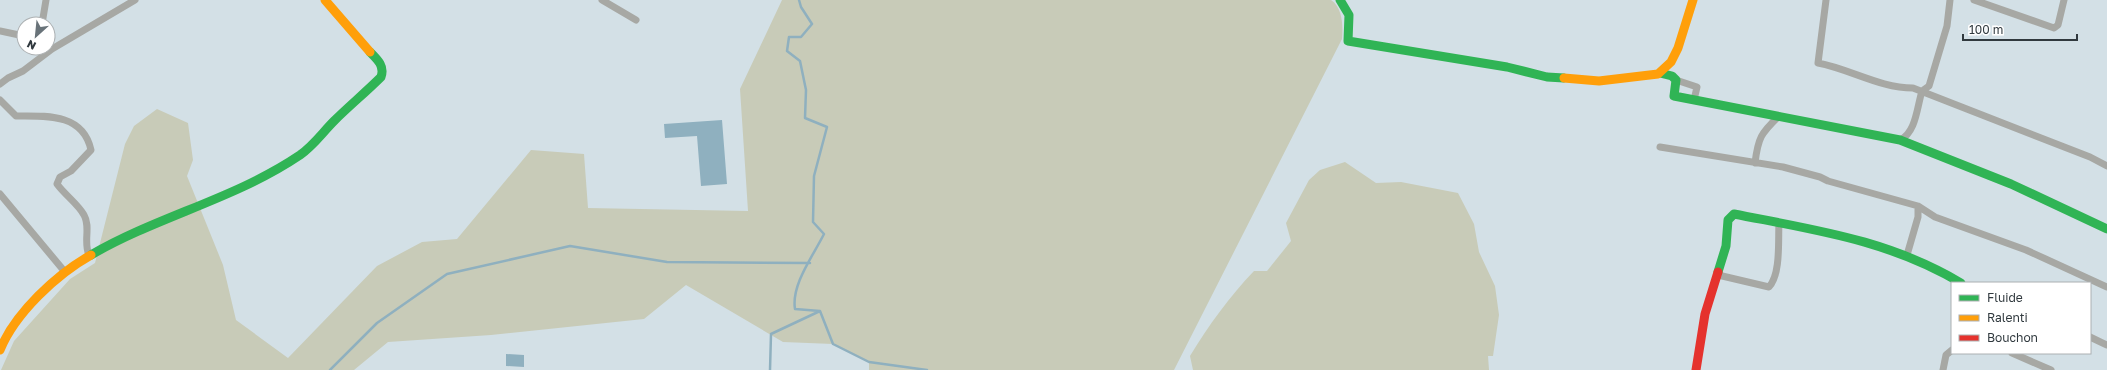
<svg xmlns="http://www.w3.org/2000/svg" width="2107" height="370" viewBox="0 0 2107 370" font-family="'Golos Text',sans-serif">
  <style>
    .green { fill: #c8cbb8 }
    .water { fill: #8fb0bf }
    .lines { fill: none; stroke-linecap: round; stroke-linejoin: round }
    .stream { stroke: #8fb0bf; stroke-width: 2.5 }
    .street { stroke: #a7a8a4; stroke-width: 7 }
    .fast { stroke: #30b455; stroke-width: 9 }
    .slow { stroke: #ff9f0a; stroke-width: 9 }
    .jam { stroke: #e5322d; stroke-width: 9 }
  </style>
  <rect width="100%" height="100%" fill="#d3e0e6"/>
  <path class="green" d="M782 0H1331C1343 8 1343 26 1342 39L1174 370H869V362L833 344 783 342 686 285 644 319 491 335 388 342 354 370H1L14 341 70 279 95 263 125 144 134 126 157 109 188 123 193 160 187 176 223 265 236 320 288 358 377 266 422 242 457 239 531 150 584 154 588 208 748 211 740 89Z
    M1345 162 1376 183 1401 182 1458 193 1474 224 1479 252 1495 286 1499 315 1493 356H1488L1489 370H1193L1190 356C1209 325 1229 297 1254 271H1267L1291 241 1286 223 1309 180 1320 170Z"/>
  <path class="water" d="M722 120 727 184 701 186 697 136 665 138 664 124Z
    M506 354 524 355V367L506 366Z"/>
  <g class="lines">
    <path class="stream" d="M820 311 833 344 869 362 927 370
      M330 370 377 323 447 274 570 246 667 262 810 263
      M770 370 771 334 820 311 795 309C791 285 813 256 824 234L813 222 814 176 827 127 805 118 806 90 800 61 787 51 789 37H801L812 24 801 7 799 0"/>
    <path class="street" d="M602 0 636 20
      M1826 0 1818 63C1850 69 1880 88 1913 88L2090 157 2107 166
      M1974 0 2054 28 2058 25 2064 0
      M42 24 46 0
      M0 31 24 36
      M1676 80 1697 87 1694 100
      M0 84 8 78 23 71 52 49 135 0
      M0 100 16 116C46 116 83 113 91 150L71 171 60 177 57 184C65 195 78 204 84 215 91 227 83 242 89 255
      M1900 140C1916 133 1917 107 1922 91L1929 86 1947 26 1950 0
      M1660 147 1783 167 1820 177 1828 181 1918 206 1935 217 2026 250 2107 287
      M1755 163C1758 138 1761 133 1779 116
      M0 194 65 272
      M1907 255 1918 217V206
      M1718 275 1769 287C1781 274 1778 240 1779 223
      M2090 337 2107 345
      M2012 353 2051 370
      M1943 370 1946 355 1952 350"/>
    <path class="fast" d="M1340 0 1349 15 1348 41 1507 67 1547 77 1564 78
      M1660 73 1672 76 1676 80 1674 96 1900 140 2011 184 2107 229
      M91 255C158 216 235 199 300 155 314 145 322 133 334 121 349 106 366 92 381 77 385 66 377 59 370 52
      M1718 272 1726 246 1728 220 1734 214C1815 230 1889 240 1961 283"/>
    <path class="slow" d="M325 0 370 52
      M1564 78 1599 81 1658 74 1671 62 1678 48 1693 0
      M0 350C15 313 57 274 91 255"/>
    <path class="jam" d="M1696 370 1705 314 1718 272"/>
  </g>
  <rect x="1951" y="282" width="140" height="72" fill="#ffffff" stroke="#acb0b2"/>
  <rect x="1959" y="295" width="20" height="6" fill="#30b455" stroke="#acb0b2"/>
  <text x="1987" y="302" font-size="12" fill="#30393e">Fluide</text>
  <rect x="1959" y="315" width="20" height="6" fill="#ff9f0a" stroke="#acb0b2"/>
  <text x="1987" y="322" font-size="12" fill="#30393e">Ralenti</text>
  <rect x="1959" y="335" width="20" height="6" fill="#e5322d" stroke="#acb0b2"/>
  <text x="1987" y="342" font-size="12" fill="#30393e">Bouchon</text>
  <g transform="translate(36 36) rotate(207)"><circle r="19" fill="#ffffff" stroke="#acb0b2"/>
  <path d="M0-3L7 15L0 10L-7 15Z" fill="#697379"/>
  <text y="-6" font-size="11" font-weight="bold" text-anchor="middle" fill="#30393e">N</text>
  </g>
  <path d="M1963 34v6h114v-6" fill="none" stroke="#30393e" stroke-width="2"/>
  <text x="1969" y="34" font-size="12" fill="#30393e" stroke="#ffffff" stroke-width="3" paint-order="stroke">100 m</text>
</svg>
